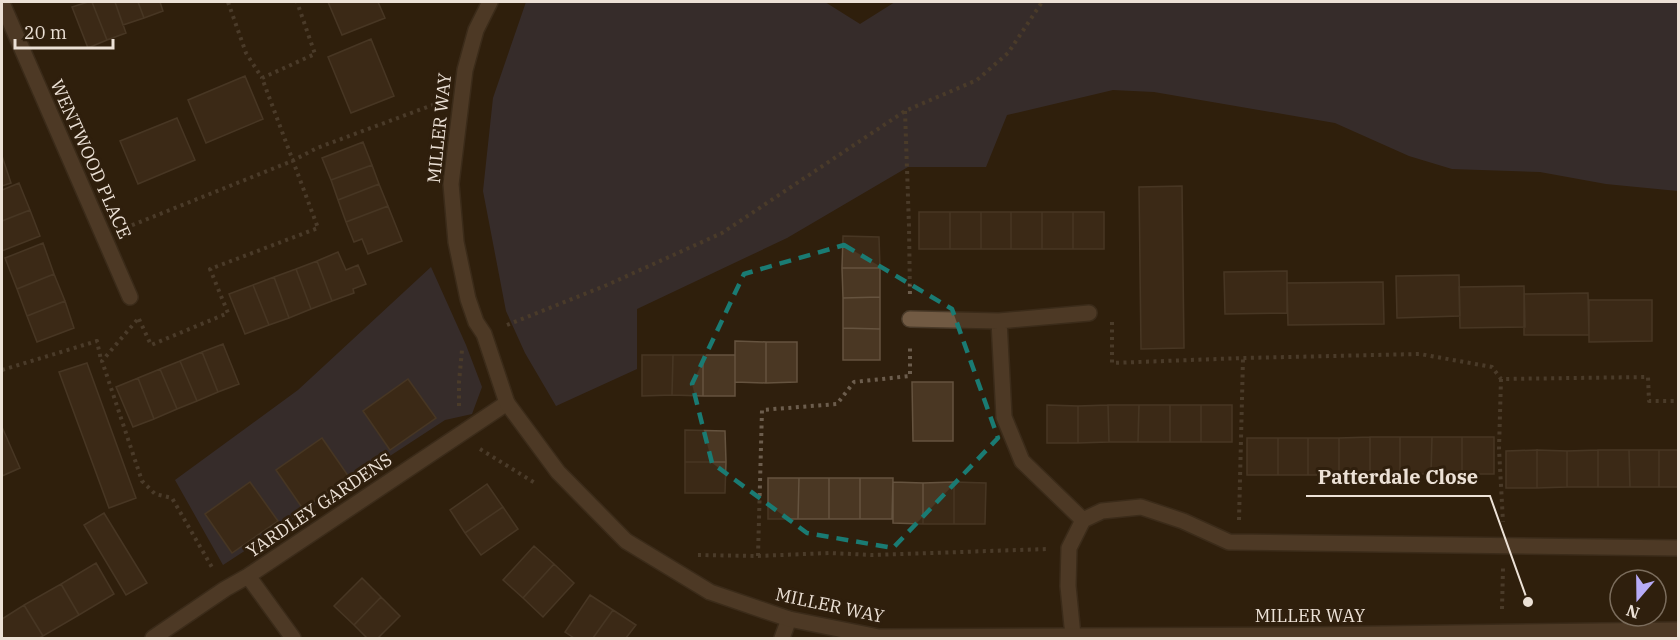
<svg xmlns="http://www.w3.org/2000/svg" width="1680" height="640" viewBox="0 0 1680 640" font-family="'IBM Plex Serif',serif">
  <style>
    .green { fill: #3f3d4f }
    .building { fill: #4a3723; stroke: #65533f; stroke-width: 1.5 }
    .lines { fill: none; stroke-linecap: round; stroke-linejoin: round }
    .minor-casing { stroke: #493a29; stroke-width: 18 }
    .tertiary-casing { stroke: #493a29; stroke-width: 18 }
    .path { stroke: #6c5d4d; stroke-width: 4; stroke-dasharray: 3 4.5; stroke-linecap: butt }
    .minor { stroke: #715a43; stroke-width: 15 }
    .tertiary { stroke: #715a43; stroke-width: 15 }
    .marked { fill: none; stroke: #1a7b73; stroke-width: 4.5; stroke-dasharray: 12 8; stroke-linejoin: round }
    .labels { text-anchor: middle; dominant-baseline: central; stroke-width: 6; stroke-linejoin: round; paint-order: stroke }
    .street-label { font-size: 18px; fill: #ece1d6; stroke: #2f1f0d }
    .leader { fill: none; stroke: #ece1d6; stroke-width: 2 }
    .callout-dot { fill: #ece1d6; stroke: #2f1f0d; stroke-width: 2 }
    .callout-label { font-size: 20px; text-anchor: middle; font-weight: bold; fill: #ece1d6; stroke: #2f1f0d; stroke-width: 6; stroke-linejoin: round; paint-order: stroke }
  </style>
  <rect width="100%" height="100%" fill="#2f1f0d"/>
  <path class="green" d="M526 2H825L860 24 895 2H1678V191L1606 184 1540 172 1452 169 1409 156 1335 123 1154 92 1113 90 1007 115 986 167H908L787 238 637 309V369L556 406 525 353 506 311 483 191 493 98Z
    M431 267 466 345 482 387 472 414 445 420 223 565 175 480 298 390Z"/>
  <path class="building" d="M88 2H92L107 40 88 48 72 7Z
    M92 2H115L126 33 107 40Z
    M115 2H138L144 18 123 25Z
    M138 2H160L163 11 144 18Z
    M328 2H378L385 18 342 35Z
    M371 39 394 96 351 113 328 57Z
    M245 76 263 119 206 143 188 100Z
    M177 118 195 160 138 184 120 141Z
    M363 142 372 165 331 180 322 158Z
    M2 156 11 183 2 186Z
    M372 165 379 184 338 200 331 180Z
    M19 183 30 210 2 221V190Z
    M379 184 388 206 346 222 338 200Z
    M1182 186 1184 348 1141 349 1139 187Z
    M388 206 402 241 368 254 362 239 354 242 346 222Z
    M30 210 40 236 2 251V221Z
    M919 212H950V249H919Z
    M950 212H981V249H950Z
    M981 212H1011V249H981Z
    M1011 212H1042V249H1011Z
    M1042 212H1073V249H1042Z
    M1073 212H1104V249H1073Z
    M843 236 879 237 880 268H842Z
    M43 243 54 274 17 289 5 258Z
    M338 252 346 270 358 265 366 284 353 289 354 293 332 301 317 261Z
    M317 261 332 301 311 309 296 269Z
    M842 268H880V297L843 298Z
    M296 269 311 309 289 318 274 277Z
    M1287 271V313L1225 314 1224 272Z
    M54 274 65 301 27 316 17 289Z
    M1459 275 1460 316 1397 318 1396 276Z
    M274 277 289 318 269 325 253 285Z
    M1383 282 1384 324 1288 325 1287 283Z
    M253 285 269 325 245 334 229 294Z
    M1524 286 1525 327 1460 328 1459 287Z
    M1588 293 1589 335H1524V294Z
    M880 297V329L843 328V298Z
    M1589 300H1652V341L1589 342Z
    M65 301 74 328 37 342 27 316Z
    M843 328 880 329V360H843Z
    M735 341 766 342V383L735 382Z
    M766 342H797V382L766 383Z
    M223 344 239 384 218 392 202 352Z
    M202 352 218 392 197 401 180 361Z
    M642 355H673L672 395 642 396Z
    M673 355H703V396L672 395Z
    M703 355H735V396H703Z
    M180 361 197 401 177 409 160 369Z
    M87 363 136 498 109 508 59 372Z
    M160 369 177 409 154 419 138 378Z
    M138 378 154 419 133 427 116 387Z
    M408 379 436 418 390 450 363 411Z
    M912 382H953V441H913Z
    M1047 405 1078 406V443H1047Z
    M1108 405H1139L1138 442H1109Z
    M1108 405 1109 442 1078 443V406Z
    M1139 405H1170V442H1138Z
    M1170 405H1201V442H1170Z
    M1201 405H1232V442H1201Z
    M2 427 20 468 2 476Z
    M685 430 725 431 726 462H685Z
    M1370 437H1400V474H1370Z
    M1370 437V474L1339 475V438Z
    M1400 437H1432L1431 474H1400Z
    M1432 437H1462V474H1431Z
    M1462 437H1494V474H1462Z
    M322 438 349 477 303 509 276 470Z
    M1247 438H1278V475H1247Z
    M1278 438H1308V475H1278Z
    M1308 438H1339V475H1308Z
    M1537 450 1567 451V487L1537 488Z
    M1537 450V488H1506V451Z
    M1598 450V487H1567V451Z
    M1598 450H1629L1630 487H1598Z
    M1629 450H1659V487H1630Z
    M1659 450H1678V487H1659Z
    M685 462H726L725 493H685Z
    M768 478H799L798 519H768Z
    M799 478H829V519H798Z
    M829 478H860V519H829Z
    M860 478H893L892 519H860Z
    M250 482 278 521 232 553 205 514Z
    M893 482 923 483V524L893 523Z
    M954 482 986 483 985 524H954Z
    M954 482V524H923V483Z
    M487 484 503 507 465 533 450 510Z
    M503 507 518 529 481 555 465 533Z
    M104 513 147 583 126 595 84 525Z
    M534 546 554 564 523 598 503 580Z
    M96 563 114 594 79 615 61 584Z
    M554 564 574 583 543 617 523 598Z
    M362 578 381 597 354 625 334 606Z
    M61 584 79 615 43 636 24 605Z
    M590 595 613 610 593 638H574L565 632Z
    M381 597 400 616 378 638H367L354 625Z
    M24 605 43 636 39 638H2V619Z
    M613 610 636 625 626 638H593Z"/>
  <g class="lines">
    <defs>
      <path id="minor" d="M2 3 130 297
        M910 319 999 321 1089 313
        M999 321 1004 417 1022 461 1083 520
        M248 576 293 638
        M1073 636 1068 586 1069 548 1083 520 1102 511 1141 507 1183 521 1229 542 1678 548
        M153 638 225 589 248 576 507 403
        M782 638 789 619"/>
      <path id="tertiary" d="M490 2 476 30 465 70 451 184 456 242 468 299 476 322 484 334 507 403 558 472 626 541 710 592 789 619 879 637 1311 635 1678 630"/>
    </defs>
    <use href="#minor" class="minor-casing"/>
    <use href="#tertiary" class="tertiary-casing"/>
    <path class="path" d="M228 2 246 53 262 78
      M905 111 909 226 910 297
      M125 228 292 161 317 148 438 103
      M139 319 151 345 228 313 210 269 318 228 262 78 315 54 297 2
      M137 320 102 361 142 481 155 494 172 498 213 569
      M1112 322V363L1243 358 1420 354 1492 367 1501 379 1648 377 1649 401H1678
      M507 325 607 285 722 233 905 111 977 80 1008 53 1042 2
      M2 370 97 341 101 360
      M1501 379 1499 449 1503 522
      M459 406V382L462 350
      M480 449 535 483
      M1239 520 1243 358
      M698 555 758 556 829 553 873 555 1047 549
      M758 556 762 410 837 404 854 382 910 376V344
      M1502 609 1503 568"/>
    <use href="#minor" class="minor"/>
    <use href="#tertiary" class="tertiary"/>
  </g>
  <path d="M0 0H1680V640H0ZM844 245 952 309 998 438 893 548 807 533 712 463 692 384 744 274Z" fill="#2f1f0d" fill-opacity=".55" fill-rule="evenodd"/>
  <path class="marked" d="M844 245 952 309 998 438 893 548 807 533 712 463 692 384 744 274Z"/>
  <g class="labels">
    <g class="street-label">
      <text transform="translate(439 128) rotate(-84)">MILLER WAY</text>
      <text transform="translate(91 159) rotate(66)">WENTWOOD PLACE</text>
      <text transform="translate(319 505) rotate(-34)">YARDLEY GARDENS</text>
      <text transform="translate(830 605) rotate(12)">MILLER WAY</text>
      <text x="1310" y="615">MILLER WAY</text>
    </g>
  </g>
  <path class="leader" d="M1528 602L1490 496H1306"/>
  <circle class="callout-dot" cx="1528" cy="602" r="6"/>
  <g class="callout-label">
    <text x="1398" y="484">Patterdale Close</text>
  </g>
  <rect width="1680" height="640" fill="none" stroke="#ece1d6" stroke-width="6"/>
  <g transform="translate(1638 598) rotate(200)"><circle r="28" fill="#2f1f0d" stroke="#7b6d5d" stroke-width="1.5"/>
  <path d="M0-4.5L10 22L0 15L-10 22Z" fill="#b7abf8"/>
  <text y="-9" font-size="16" font-weight="bold" text-anchor="middle" fill="#ece1d6">N</text>
  </g>
  <path d="M15 39v9h98v-9" fill="none" stroke="#ece1d6" stroke-width="3"/>
  <text x="24" y="39" font-size="18" fill="#ece1d6" stroke="#2f1f0d" stroke-width="4.5" paint-order="stroke">20 m</text>
</svg>
